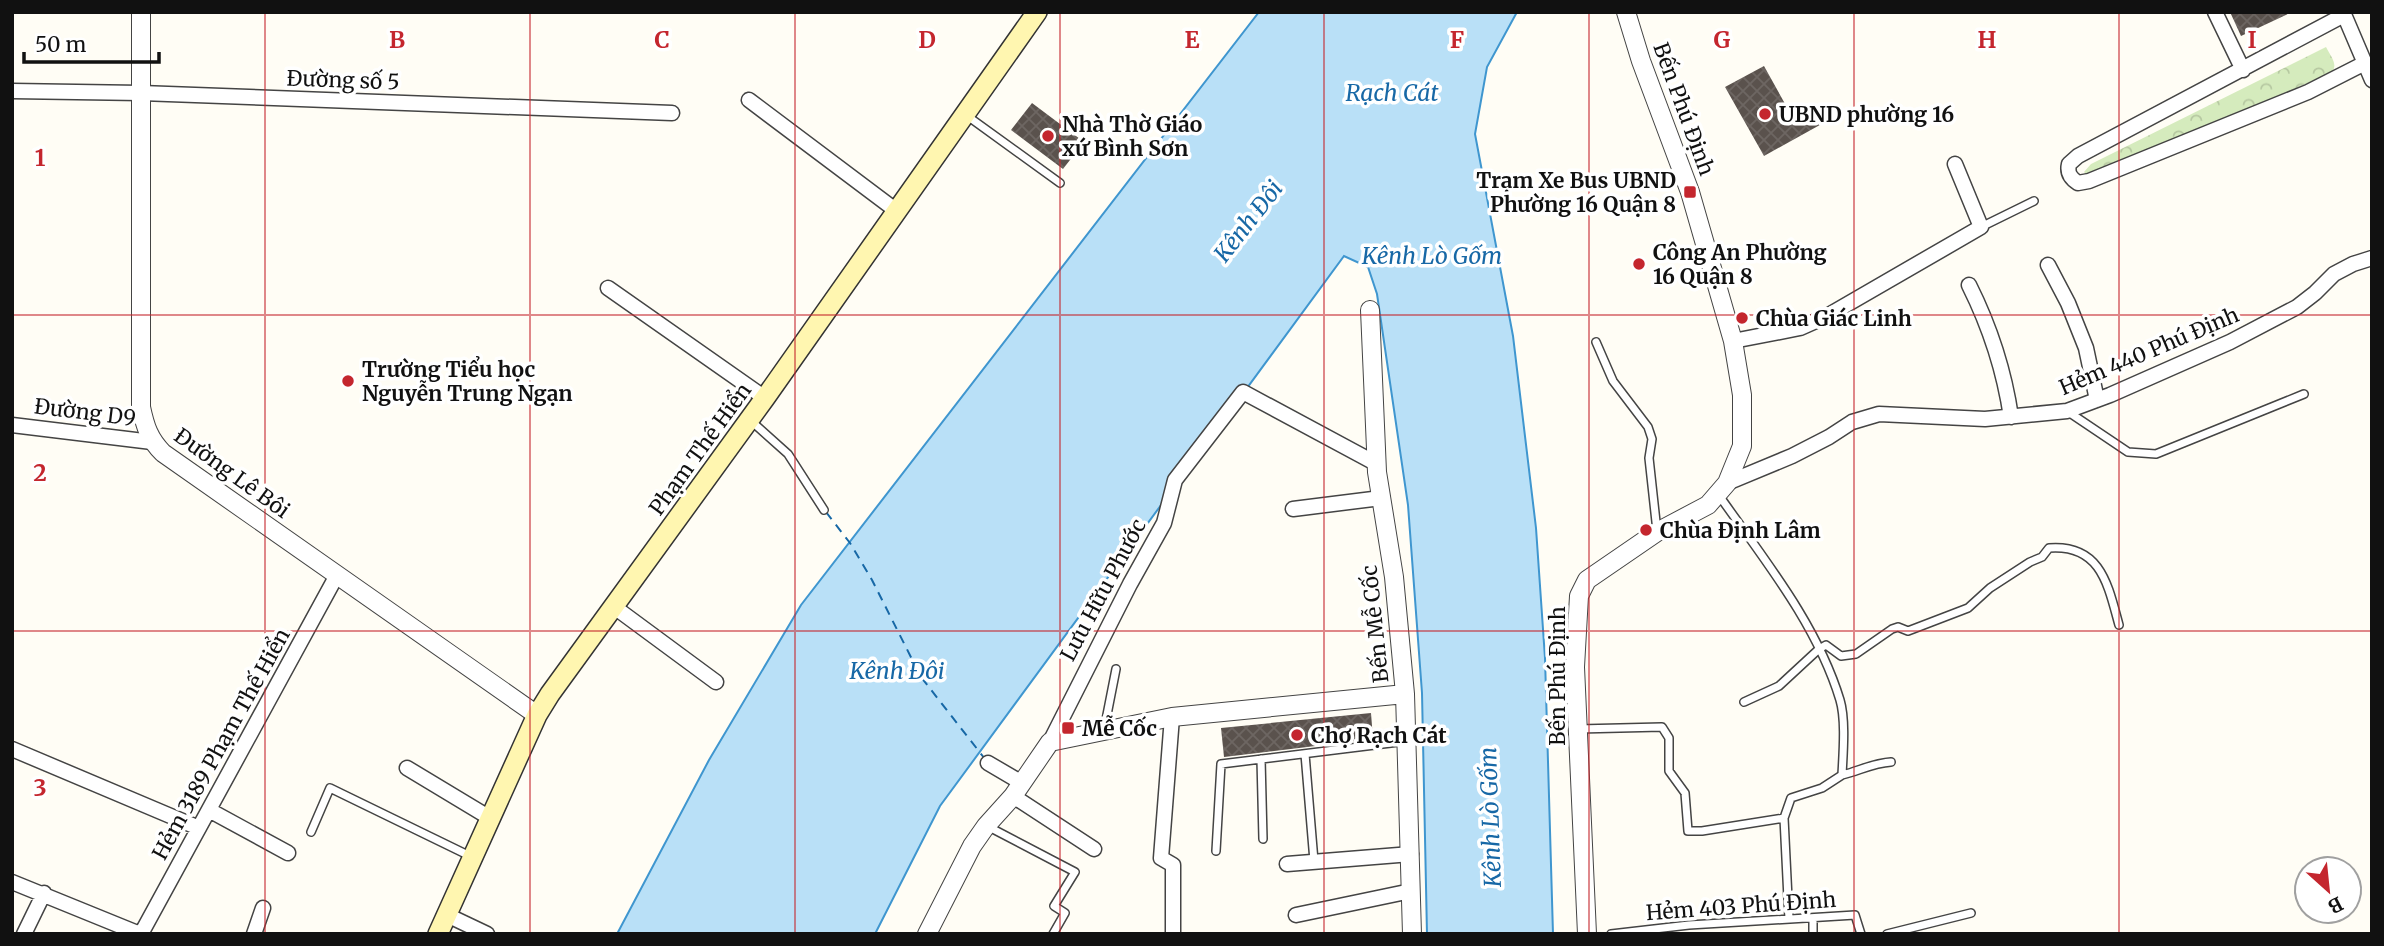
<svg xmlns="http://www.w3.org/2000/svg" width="2384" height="946" viewBox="0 0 2384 946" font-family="Merriweather,serif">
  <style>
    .park { fill: url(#park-crowns) }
    .water { fill: #b9e0f7; stroke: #3f96cf; stroke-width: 2 }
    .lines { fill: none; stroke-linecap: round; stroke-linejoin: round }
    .ferry { stroke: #1768a6; stroke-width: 2; stroke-dasharray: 9 7; stroke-linecap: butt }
    .building { fill: url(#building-cross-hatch) }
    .service-casing { stroke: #444; stroke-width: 10 }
    .minor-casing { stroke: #444; stroke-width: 17 }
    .tertiary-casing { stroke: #444; stroke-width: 20 }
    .secondary-casing { stroke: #333; stroke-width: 22 }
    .service { stroke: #fff; stroke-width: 7 }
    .minor { stroke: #fff; stroke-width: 14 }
    .tertiary { stroke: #fff; stroke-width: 18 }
    .secondary { stroke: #fff6b0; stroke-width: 19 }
    .grid { fill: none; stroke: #c4262e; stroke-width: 2; stroke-opacity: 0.55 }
    .poi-dot { fill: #c4262e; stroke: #fff; stroke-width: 2.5 }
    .labels { text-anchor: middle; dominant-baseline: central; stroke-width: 7; stroke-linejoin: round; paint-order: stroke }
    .street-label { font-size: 21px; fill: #111; stroke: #fff }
    .poi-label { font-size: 21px; font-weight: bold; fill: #111; stroke: #fff; text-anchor: start }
    .water-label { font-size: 23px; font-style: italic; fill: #1768a6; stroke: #fff }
    .grid-label { font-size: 23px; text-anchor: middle; font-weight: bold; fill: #c4262e; stroke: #fff; stroke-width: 7; stroke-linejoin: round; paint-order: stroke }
  </style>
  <defs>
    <pattern id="park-crowns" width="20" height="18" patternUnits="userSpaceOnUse" patternTransform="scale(1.75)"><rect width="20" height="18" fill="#d5ebbd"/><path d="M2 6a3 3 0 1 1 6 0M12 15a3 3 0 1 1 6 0" fill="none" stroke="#b6c8a1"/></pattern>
    <pattern id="building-cross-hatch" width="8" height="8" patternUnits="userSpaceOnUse" patternTransform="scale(1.75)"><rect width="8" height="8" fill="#5a524d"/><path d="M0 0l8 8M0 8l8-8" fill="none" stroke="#6d6662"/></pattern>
  </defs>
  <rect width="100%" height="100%" fill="#fffdf5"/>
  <path class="park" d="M2326 47C2331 57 2339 65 2331 73L2102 172 2087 175 2084 172 2091 164Z"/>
  <path class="water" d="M1259 12H1517L1487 67 1475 134 1513 336 1536 528 1545 658 1553 934H1427L1422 693 1408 505 1377 294 1368 267 1344 256 940 806 875 934H617L709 760 801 605Z"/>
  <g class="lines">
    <path class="ferry" d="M826 512 850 543 872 580 921 677 985 759"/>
  </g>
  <path class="building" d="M2230 12H2292L2241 36Z
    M1764 66 1794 120 1819 107 1827 121 1764 156 1725 87Z
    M1032 103 1084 142 1063 169 1011 130Z
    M1371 713 1373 739 1224 757 1221 728Z"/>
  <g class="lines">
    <defs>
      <path id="service" d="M966 115 1060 183
        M1981 227 2034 201
        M1596 342 1613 381 1648 427 1652 439 1649 458 1657 531
        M2067 411 2128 452 2156 454 2304 394
        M750 420 788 454 824 510
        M1718 494C1763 558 1817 624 1840 700 1846 720 1843 754 1842 775L1822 788 1791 798 1784 818 1789 919
        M1744 702 1779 686 1819 649 1826 645 1841 656 1856 654 1892 629 1898 627 1908 631 1968 608 1990 588 2030 562 2042 557 2049 548C2101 544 2108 585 2119 625
        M1578 729 1662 727 1669 738V771L1685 793 1688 831H1702L1784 818
        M1104 730 1116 669
        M1305 754 1314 861
        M1261 759 1263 839
        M1842 775C1859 771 1873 763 1891 762
        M989 827 1075 872 1054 906 1065 913 1053 934
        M311 832 330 788 472 857
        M1216 851 1221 764 1407 741
        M1611 934 1689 925 1855 915 1861 934
        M1813 934V918
        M1887 934 1971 913"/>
      <path id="minor" d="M2215 12 2243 70
        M2343 12 2372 80
        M2344 15 2078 156 2069 164C2067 173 2070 178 2078 183L2089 181 2308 92 2365 63
        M12 91 141 93 672 113
        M749 100 898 212
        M2048 265 2068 303 2086 348 2097 400
        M1969 285C1990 327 2004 369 2011 417
        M608 288 765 398
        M1733 341 1800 328 1827 316 1981 227 1955 164
        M12 425 152 442
        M1727 483 1792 456 1829 437 1852 422 1879 414 1985 419 2067 411 2110 395 2230 342 2297 307 2315 293 2334 274 2353 264 2372 258
        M1293 509 1381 498
        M613 606 716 682
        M1172 717 1161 858 1173 865V934
        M1050 742 1130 584 1164 523 1175 480 1243 392 1377 464
        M12 749 199 828
        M988 763 1022 783
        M407 768 490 818
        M1013 796 1094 849
        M209 810 288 853
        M1287 864 1411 854
        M12 882 140 934
        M447 915 487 934
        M1296 915 1411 891
        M24 934 44 893
        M141 934 337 575
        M254 934 263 908"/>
      <path id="tertiary" d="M141 12V407C145 426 149 439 163 453L537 715
        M1370 310 1377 472 1394 577 1405 694 1412 934
        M927 934 972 846 986 826 1013 796 1050 742 1172 717 1405 694
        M1587 934 1575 667 1579 596 1587 580 1657 532 1708 505 1727 483 1742 446V395L1733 341 1690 192 1641 61 1626 12"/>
      <path id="secondary" d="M438 934 537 715 550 694 765 398 1037 12"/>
    </defs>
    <use href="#service" class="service-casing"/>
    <use href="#minor" class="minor-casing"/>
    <use href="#tertiary" class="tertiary-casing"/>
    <use href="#secondary" class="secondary-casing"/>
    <use href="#service" class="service"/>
    <use href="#minor" class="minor"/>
    <use href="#tertiary" class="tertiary"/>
    <use href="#secondary" class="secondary"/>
  </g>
  <path class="grid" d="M265 12V934M530 12V934M795 12V934M1060 12V934M1324 12V934M1589 12V934M1854 12V934M2119 12V934M12 315H2372M12 631H2372"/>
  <g class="poi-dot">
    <circle cx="1765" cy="114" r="7"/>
    <circle cx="1048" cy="136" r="7"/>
    <rect x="1683" y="185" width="14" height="14" rx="3.5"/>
    <circle cx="1639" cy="264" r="7"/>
    <circle cx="1742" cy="318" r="7"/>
    <circle cx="348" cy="381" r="7"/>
    <circle cx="1646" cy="530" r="7"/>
    <rect x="1061" y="721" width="14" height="14" rx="3.5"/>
    <circle cx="1297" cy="735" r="7"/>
  </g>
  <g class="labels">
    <g class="street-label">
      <text transform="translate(343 80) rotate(2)">Đường số 5</text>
      <text transform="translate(1684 109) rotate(70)">Bến Phú Định</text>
      <text transform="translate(2149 351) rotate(-23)">Hẻm 440 Phú Định</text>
      <text transform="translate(85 412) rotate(7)">Đường D9</text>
      <text transform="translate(700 449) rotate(-54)">Phạm Thế Hiển</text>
      <text transform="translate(232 473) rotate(36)">Đường Lê Bôi</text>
      <text transform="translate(1103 590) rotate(-62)">Lưu Hữu Phước</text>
      <text transform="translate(1375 624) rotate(-96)">Bến Mễ Cốc</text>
      <text transform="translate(1557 676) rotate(-90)">Bến Phú Định</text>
      <text transform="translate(221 744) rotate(-61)">Hẻm 3189 Phạm Thế Hiển</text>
      <text transform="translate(1741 906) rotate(-4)">Hẻm 403 Phú Định</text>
    </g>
    <g class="poi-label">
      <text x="1779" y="114">UBND phường 16</text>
      <text x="1062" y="124">Nhà Thờ Giáo<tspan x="1062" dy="24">xứ Bình Sơn</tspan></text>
      <text x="1676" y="180" text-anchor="end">Trạm Xe Bus UBND<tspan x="1676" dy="24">Phường 16 Quận 8</tspan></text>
      <text x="1653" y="252">Công An Phường<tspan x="1653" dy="24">16 Quận 8</tspan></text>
      <text x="1756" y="318">Chùa Giác Linh</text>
      <text x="362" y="369">Trường Tiểu học<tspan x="362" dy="24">Nguyễn Trung Ngạn</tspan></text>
      <text x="1660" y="530">Chùa Định Lâm</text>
      <text x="1082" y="728">Mễ Cốc</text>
      <text x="1311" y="735">Chợ Rạch Cát</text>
    </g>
    <g class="water-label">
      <text x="1392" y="92">Rạch Cát</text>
      <text transform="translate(1248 221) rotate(-52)">Kênh Đôi</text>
      <text x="1432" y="255">Kênh Lò Gốm</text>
      <text x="897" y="670">Kênh Đôi</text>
      <text transform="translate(1490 817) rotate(-92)">Kênh Lò Gốm</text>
    </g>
  </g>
  <g class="grid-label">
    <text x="397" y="48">B</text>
    <text x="662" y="48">C</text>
    <text x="927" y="48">D</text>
    <text x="1192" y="48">E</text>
    <text x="1457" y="48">F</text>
    <text x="1722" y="48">G</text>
    <text x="1987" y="48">H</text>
    <text x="2252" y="48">I</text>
    <text x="40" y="166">1</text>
    <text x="40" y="481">2</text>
    <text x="40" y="796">3</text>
  </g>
  <rect width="2384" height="946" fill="none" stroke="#111111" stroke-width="28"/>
  <g transform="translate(2328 890) rotate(153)"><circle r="33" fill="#ffffff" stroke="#a0a0a0" stroke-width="2"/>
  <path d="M0-5L12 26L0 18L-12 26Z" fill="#c4262e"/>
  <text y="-10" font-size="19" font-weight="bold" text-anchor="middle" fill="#111111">B</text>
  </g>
  <path d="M24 52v10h135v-10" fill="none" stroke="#111111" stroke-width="3.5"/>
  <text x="35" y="52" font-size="21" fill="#111111" stroke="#ffffff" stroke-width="5" paint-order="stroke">50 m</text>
</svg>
